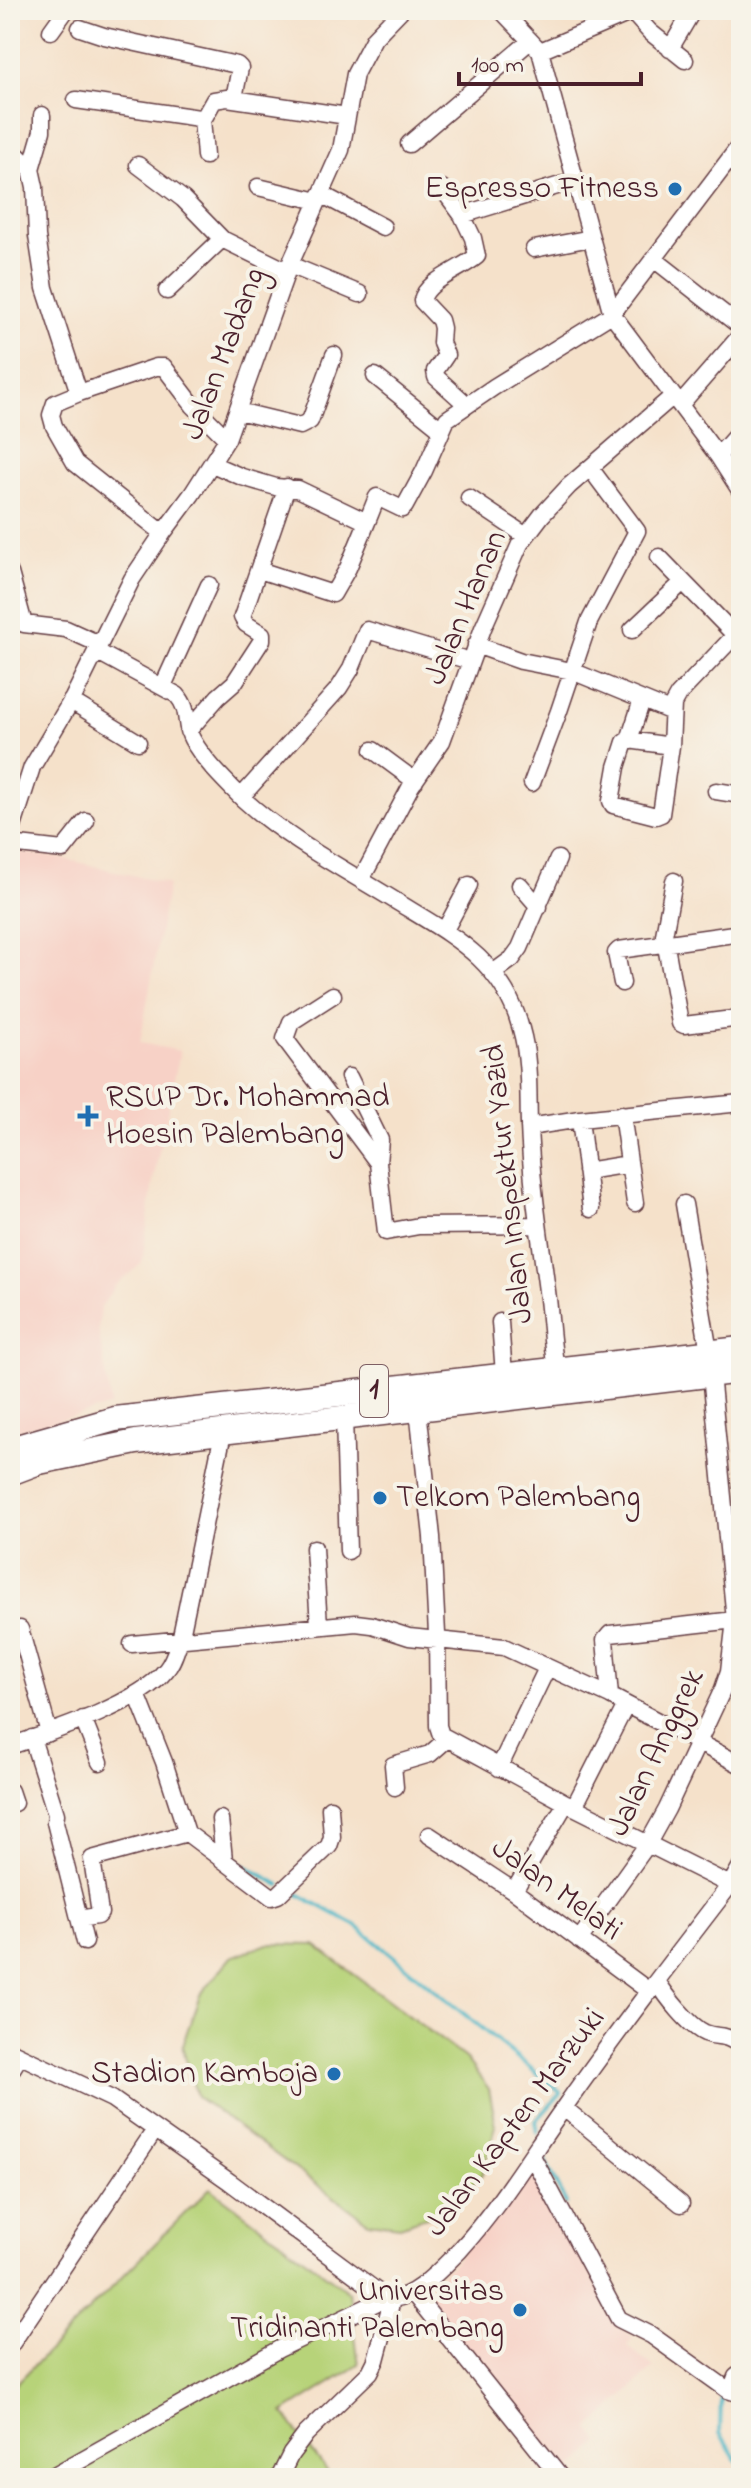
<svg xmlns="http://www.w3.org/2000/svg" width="751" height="2488" viewBox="0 0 751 2488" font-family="'Indie Flower',sans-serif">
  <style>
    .built { fill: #f7d1c6 }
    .green { fill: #b7d379; stroke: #807952; stroke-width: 2 }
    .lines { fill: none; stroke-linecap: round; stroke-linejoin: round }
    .stream { stroke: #4ab6c6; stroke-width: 4 }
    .minor-casing { stroke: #643c43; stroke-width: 19 }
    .highway-casing { stroke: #643c43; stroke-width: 27 }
    .minor { stroke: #fff; stroke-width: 16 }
    .highway { stroke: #fff; stroke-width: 24 }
    .poi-dot { fill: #1f6fb2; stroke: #f7f3e8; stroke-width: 3 }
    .labels { text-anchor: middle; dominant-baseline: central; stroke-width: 8; stroke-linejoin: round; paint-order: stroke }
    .shield { fill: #f7f3e8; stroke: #7e5f64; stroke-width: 2 }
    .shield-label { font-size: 30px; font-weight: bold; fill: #4a1f2b }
    .poi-label { font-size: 32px; fill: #4a1f2b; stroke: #f7f3e8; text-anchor: end }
    .street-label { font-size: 32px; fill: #4a1f2b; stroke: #f7f3e8 }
  </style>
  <rect width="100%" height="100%" fill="#f7f3e8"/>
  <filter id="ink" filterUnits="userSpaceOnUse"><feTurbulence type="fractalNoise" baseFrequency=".0125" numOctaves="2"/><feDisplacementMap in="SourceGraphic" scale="16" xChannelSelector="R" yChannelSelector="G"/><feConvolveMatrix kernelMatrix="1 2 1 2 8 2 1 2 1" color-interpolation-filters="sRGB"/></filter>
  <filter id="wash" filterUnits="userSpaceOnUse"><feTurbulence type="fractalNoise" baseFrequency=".006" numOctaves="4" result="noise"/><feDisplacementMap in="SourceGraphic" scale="32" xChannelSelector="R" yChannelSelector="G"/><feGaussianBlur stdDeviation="1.8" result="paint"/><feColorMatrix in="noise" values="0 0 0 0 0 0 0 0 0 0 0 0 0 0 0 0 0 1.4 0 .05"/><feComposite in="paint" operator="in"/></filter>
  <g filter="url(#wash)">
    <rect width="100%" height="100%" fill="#f5e1ca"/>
    <path class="built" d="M20 852 65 859 168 884 140 1043 180 1051 153 1181 142 1263 115 1286 101 1307 98 1328 111 1406 10 1433V868L13 856Z
      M534 2167 617 2323 633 2337 627 2346 654 2367 589 2429 600 2442 568 2472 420 2297 454 2262Z"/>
    <path class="green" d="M268 1944 315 1945 465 2058 489 2089 496 2126 482 2174 447 2210 400 2226 368 2222 197 2097 182 2046 200 1995 231 1957Z
      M210 2188 349 2292 359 2365 283 2413 332 2478H10V2390Z"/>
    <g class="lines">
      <path class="stream" d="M235 1860 280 1885
        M292 1891 355 1925 561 2093 536 2121 538 2133
        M540 2150 566 2203
        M702 2381 721 2396 720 2433 741 2467"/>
    </g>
  </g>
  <g filter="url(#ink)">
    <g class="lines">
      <defs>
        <path id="minor" d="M501 10 540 51 612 314 718 456 741 492
          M632 12 650 32 685 60
          M80 28 104 36 237 65 240 68 234 98
          M51 31 66 10
          M670 49 693 10
          M540 51 637 10
          M76 100 199 118 205 116 214 100 227 98 347 116
          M202 118 205 156
          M409 144 530 41
          M10 152 17 155 31 169 35 187 37 236 45 288 79 393 156 367H164L193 405 227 439
          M138 165 183 199 222 239 287 271
          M31 169 42 131V115
          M258 187 318 201
          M442 188 462 215 577 180
          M321 194 383 227
          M462 215 473 238 477 256C462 269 425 281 422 301L440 320 442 328 441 343 446 355 435 371 436 377 467 405
          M534 249 591 238
          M654 259 741 327
          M290 265 360 294
          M167 291 222 239
          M375 376 441 429
          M79 393 55 403 51 415 54 426 75 463 163 533
          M680 405 741 335
          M238 411 300 426 310 421 334 355
          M718 456 741 430
          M212 464 242 477 276 487 298 489 367 522 348 568 333 594 259 570
          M469 498 526 536
          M367 522 377 497 402 509 405 506 424 471 447 419 494 387 612 314 741 144
          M659 557 735 635 741 647
          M10 573 24 624 66 629 99 644
          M632 630 683 582
          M476 645 521 661 572 671 672 712
          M96 651 177 695C191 711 183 723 192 739 204 761 226 782 243 799 289 841 346 870 399 903 453 936 503 961 521 1029 530 1060 528 1093 529 1125 531 1183 541 1242 548 1299 551 1323 552 1355 558 1377
          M163 686 209 585
          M71 701 138 742
          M188 731 218 697 234 683 262 640V634L246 624 242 617 287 487
          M629 740 642 700
          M671 746 629 740 625 742 617 767 611 801 613 805 656 816 661 814 671 746 673 704 678 695 741 629
          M373 750 415 781
          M532 783 559 711 589 622 637 531 590 468
          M716 791 741 795
          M241 797 339 688 351 669 367 630 470 661
          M10 836 32 767 73 698 132 579 163 533 192 494 227 439 287 271 341 150 355 74 374 38 401 10
          M10 844 63 850 86 821
          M361 880 411 786 442 741 483 628 520 544 542 515 569 486 673 396
          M674 881 664 935 680 1023 684 1025 741 1018
          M520 885 539 907
          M445 930 469 885
          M493 973 512 959 520 948 558 859
          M622 983 616 953 619 950 741 933
          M333 995 291 1022 285 1039 378 1163 386 1232 419 1226 538 1225
          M349 1077 380 1140 378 1163
          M622 1114 635 1203
          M580 1119 591 1209
          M529 1127 580 1119 741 1103
          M586 1171 629 1164
          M684 1204 709 1352
          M500 1322 504 1374
          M417 1400 432 1537 437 1634 438 1726 441 1735 566 1803 730 1885
          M344 1417 348 1551
          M314 1548 319 1625
          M20 1629 49 1733
          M132 1644 356 1623 372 1625 409 1637 504 1647 610 1696 741 1765
          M137 1694 164 1762 187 1833 272 1897 278 1895 329 1846 332 1837 330 1808
          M610 1696 605 1640 610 1634 735 1620 741 1622
          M83 1719 100 1762
          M32 1738 56 1814 55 1822 85 1942
          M10 1746C52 1732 139 1704 166 1670 174 1661 177 1647 181 1636L223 1433
          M499 1768 547 1668
          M395 1787 393 1765 430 1754 446 1740
          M10 1791 14 1803
          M574 1807 626 1705
          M220 1819 224 1860
          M429 1835 514 1891 650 1992
          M514 1891 566 1803
          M79 1919 97 1916 100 1913 92 1859 187 1833
          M579 1940 647 1845 667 1809 723 1689 729 1671 735 1620 711 1374
          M657 1981C666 1996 689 2026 705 2033 720 2039 722 2032 740 2045
          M10 2051 112 2099 230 2182 386 2298C410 2304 443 2267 459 2251 499 2207 529 2157 563 2109 616 2033 673 1959 730 1885L741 1866
          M10 2072 20 2056
          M564 2108 681 2204
          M532 2156 619 2319 651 2335 728 2390 741 2394
          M413 2293 561 2478
          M10 2346 155 2130
          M731 2391 736 2377 741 2373
          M49 2478 279 2349 386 2298
          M279 2478 291 2454 306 2434 370 2372 376 2360 392 2300"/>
        <path id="highway" d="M10 1449 115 1419 741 1349
          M10 1473 39 1462 136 1442 741 1371"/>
      </defs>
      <use href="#minor" class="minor-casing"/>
      <use href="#highway" class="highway-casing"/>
      <use href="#minor" class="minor"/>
      <use href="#highway" class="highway"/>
    </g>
  </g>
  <g class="poi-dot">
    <circle cx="675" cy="189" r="8"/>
    <path d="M84 1104h8v8h8v8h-8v8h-8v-8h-8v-8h8z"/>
    <circle cx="380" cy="1498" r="8"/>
    <circle cx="334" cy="2074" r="8"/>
    <circle cx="520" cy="2310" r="8"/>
  </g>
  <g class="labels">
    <rect class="shield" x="360" y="1365" width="28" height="52" rx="6"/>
    <g class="shield-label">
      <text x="374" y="1391">1</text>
    </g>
    <g class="poi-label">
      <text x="659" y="189">Espresso Fitness</text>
      <text x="106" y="1098" text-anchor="start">RSUP Dr. Mohammad<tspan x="106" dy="37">Hoesin Palembang</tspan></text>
      <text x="396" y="1498" text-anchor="start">Telkom Palembang</text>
      <text x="318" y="2074">Stadion Kamboja</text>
      <text x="504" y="2292">Universitas<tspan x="504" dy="37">Tridinanti Palembang</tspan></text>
    </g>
    <g class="street-label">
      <text transform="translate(225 354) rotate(-69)">Jalan Madang</text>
      <text transform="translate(467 608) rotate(-67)">Jalan Hanan</text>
      <text transform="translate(509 1184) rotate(-96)">Jalan Inspektur Yazid</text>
      <text transform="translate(657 1753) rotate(-64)">Jalan Anggrek</text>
      <text transform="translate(556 1890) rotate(36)">Jalan Melati</text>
      <text transform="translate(516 2123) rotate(-53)">Jalan Kapten Marzuki</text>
    </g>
  </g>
  <rect width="751" height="2488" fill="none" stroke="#f7f3e8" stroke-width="40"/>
  <path d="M459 72v12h182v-12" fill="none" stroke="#4a1f2b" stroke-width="4"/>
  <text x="471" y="72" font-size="24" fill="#4a1f2b" stroke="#f7f3e8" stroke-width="6" paint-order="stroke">100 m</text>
</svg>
